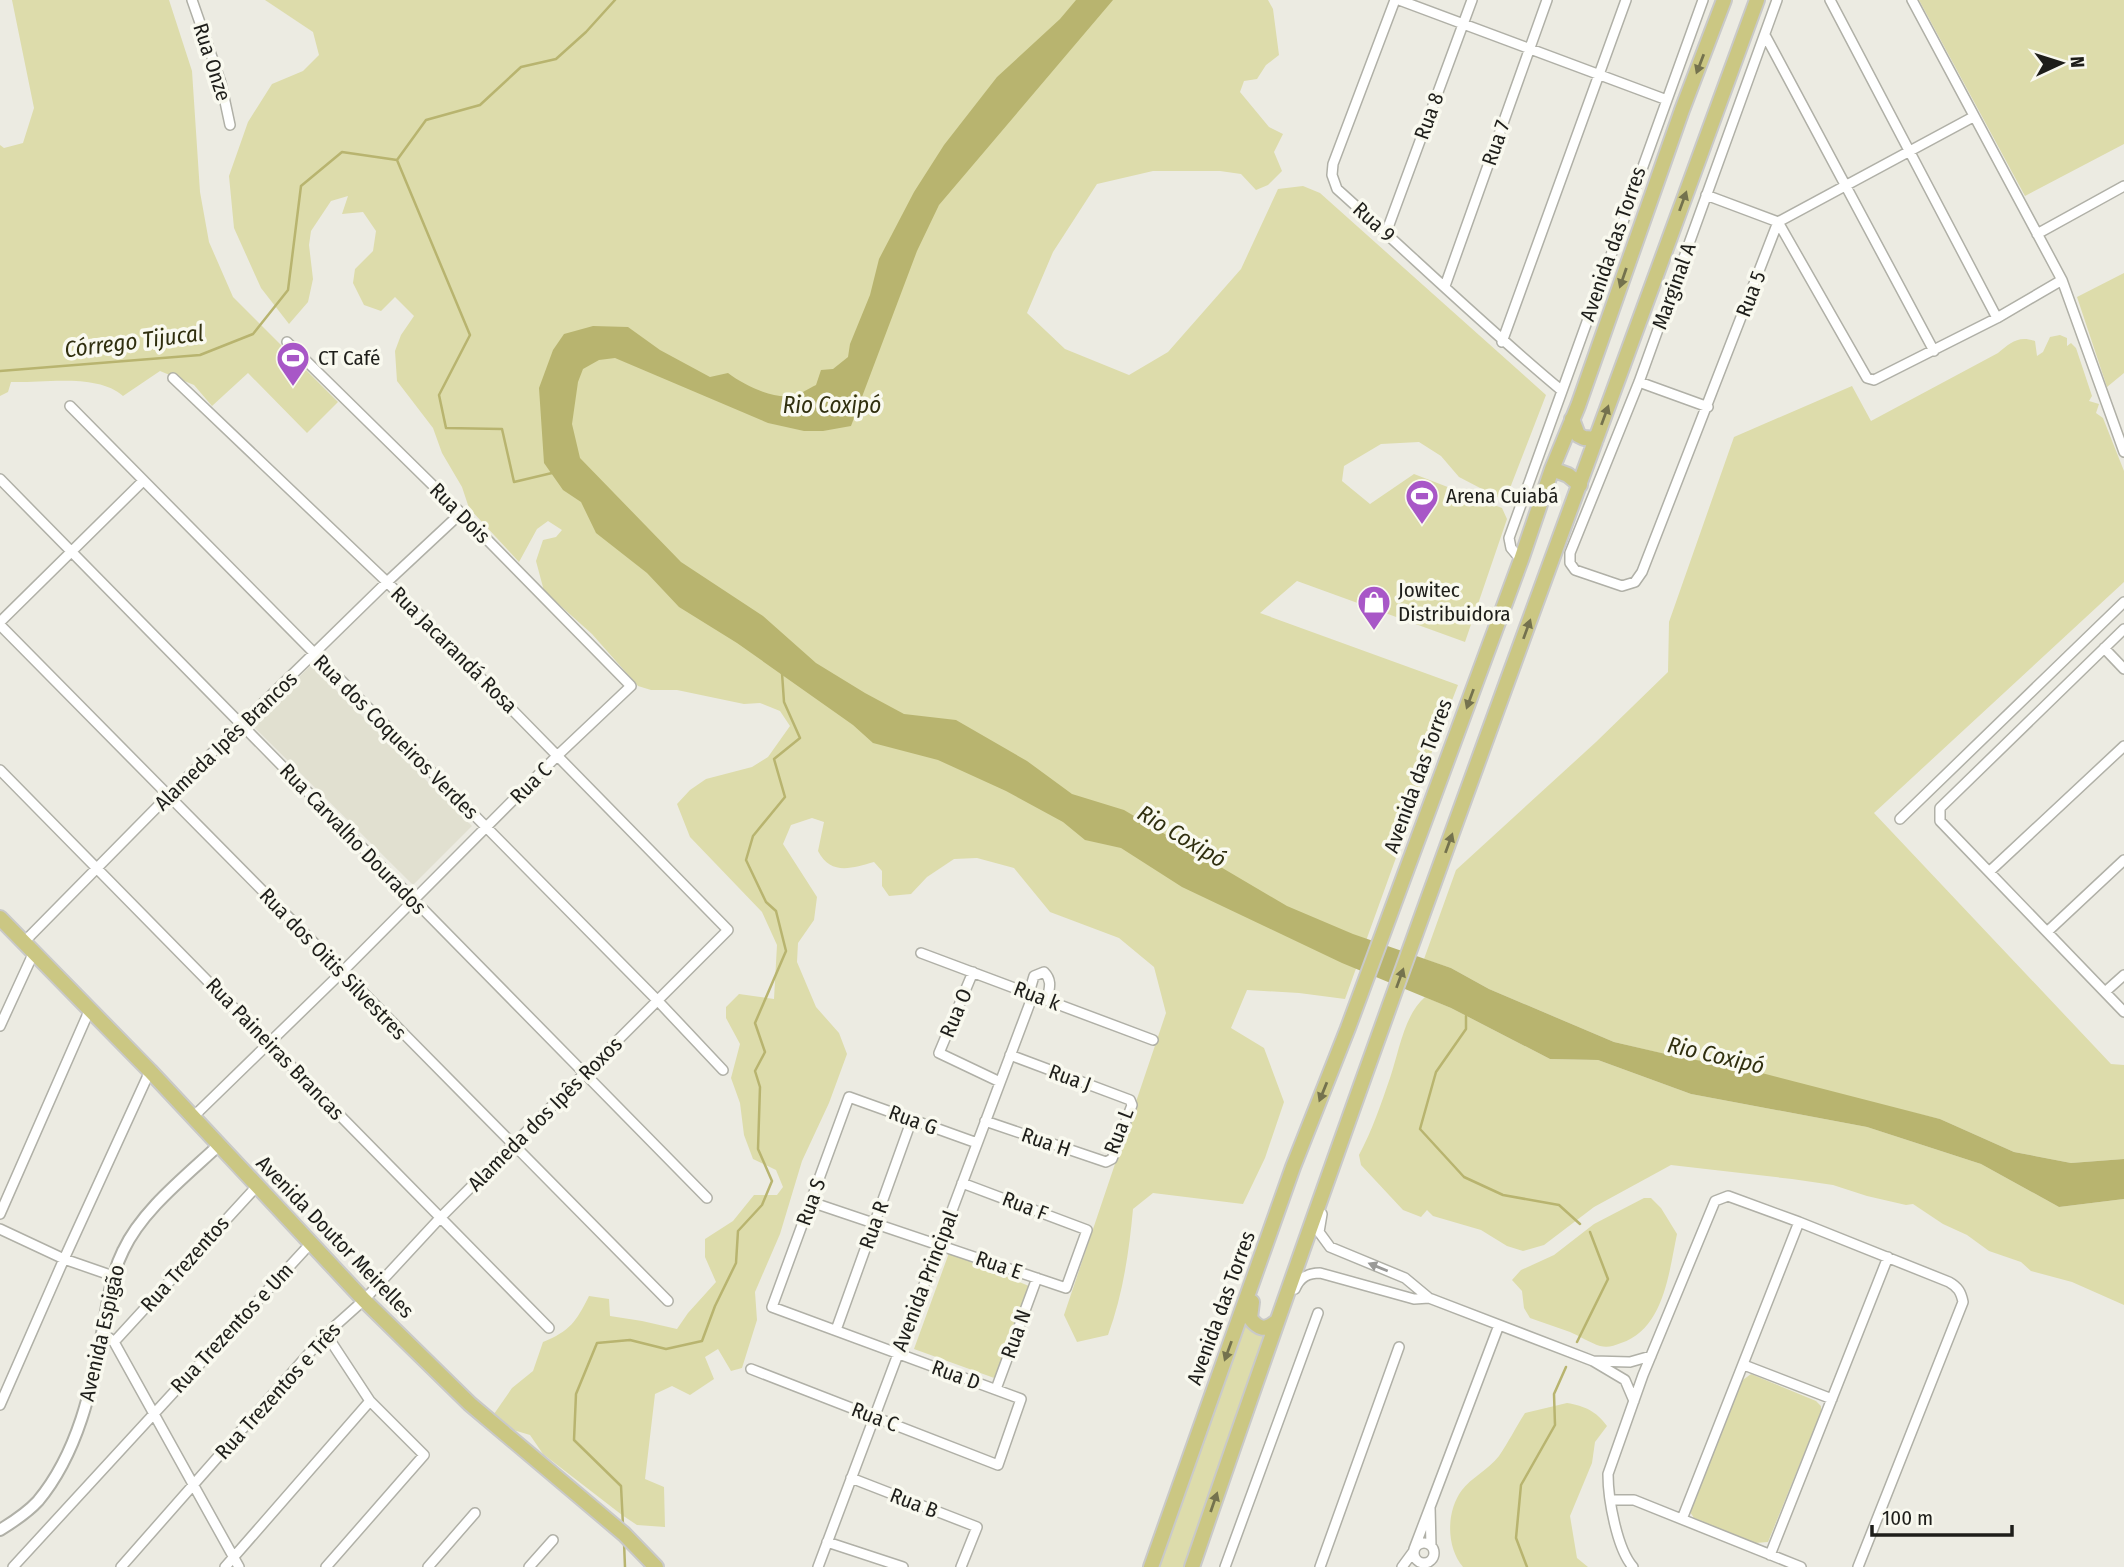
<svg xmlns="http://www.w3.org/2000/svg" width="2124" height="1567" viewBox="0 0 2124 1567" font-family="'Fira Sans Condensed',sans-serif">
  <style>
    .built { fill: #e1e0d0 }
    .green { fill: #dddcab }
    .water { fill: #b8b46f }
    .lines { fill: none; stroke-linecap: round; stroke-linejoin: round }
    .stream { stroke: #b8b46f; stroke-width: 2.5 }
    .minor-casing { stroke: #b0b0a7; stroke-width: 12 }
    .tertiary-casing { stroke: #b0b0a7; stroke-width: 14 }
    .primary-casing { stroke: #c9c9c8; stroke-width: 18 }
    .minor { stroke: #fff; stroke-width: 9 }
    .tertiary { stroke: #fff; stroke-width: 10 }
    .primary { stroke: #cbc783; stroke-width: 14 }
    .oneway { fill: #74724e }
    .oneway2 { fill: #9a9a98 }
    .labels { text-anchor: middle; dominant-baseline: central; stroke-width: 7; stroke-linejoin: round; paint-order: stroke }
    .street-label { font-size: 21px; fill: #1e1e1a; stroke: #f9f9ef }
    .poi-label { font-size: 21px; fill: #1e1e1a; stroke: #f9f9ef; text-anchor: start }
    .water-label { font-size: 23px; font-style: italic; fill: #302f0f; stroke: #f9f9ef }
  </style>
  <rect width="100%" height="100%" fill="#ecebe2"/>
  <path class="built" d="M311 665 472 826 413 885 252 725Z"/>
  <path class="green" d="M12 0H169L192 71 200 192 209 242 233 297 338 402 307 433 248 373 212 406 194 385 160 371 123 396C98 373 43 383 11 382L8 392 0 396V145L4 148 23 143 34 108Z
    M265 0H1268L1273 9 1279 55 1266 65 1257 79 1244 81 1240 92 1269 127 1283 134 1274 152 1282 171 1268 185 1256 190 1241 174 1220 171H1153L1097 184 1053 252 1027 313 1065 349 1129 375 1168 352 1241 269 1278 189 1303 186 1320 193 1546 395 1505 501 1459 477 1441 456 1419 442 1381 444 1344 466 1342 481 1370 504 1414 474 1502 508 1507 519 1465 642 1297 581 1260 613 1458 685 1421 780 1419 794 1345 999 1299 993 1247 990 1231 1028 1264 1048 1284 1102 1265 1158 1243 1204 1153 1193 1133 1209C1129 1252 1123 1294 1108 1335L1077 1342 1064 1315 1166 1013 1154 967 1119 938 1050 912 1014 868 977 858 954 859 927 877 911 894 889 896 882 886V871L874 862C852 868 831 876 818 851L824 822 812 818 791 825 783 844 817 897 814 920 798 943 797 962 816 1007 839 1033 847 1054 829 1103 802 1161 780 1234 755 1292 757 1320 742 1368 731 1371 718 1349 705 1357 714 1379 690 1395 672 1386 655 1394 645 1479 664 1487 665 1527 637 1525 622 1515 543 1454 530 1435 510 1429 494 1414 512 1388 533 1371 543 1342C570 1331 576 1322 589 1296L609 1299 610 1316 642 1321 677 1329 688 1313 716 1282 705 1257V1239L733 1221 754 1195H777L783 1187 776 1170 753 1159 744 1135 740 1103 731 1078 740 1044 726 1018V1007L739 994 774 999 777 945 762 912 690 837 677 804 690 790 706 779 752 767 768 757 790 726 780 711 760 703 744 704 677 690H651L638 686 592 634 544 591 536 561 543 540 556 537 562 530 548 521 537 529 519 562 469 508 462 487 442 453 433 428 397 381 395 351 401 335 414 316 395 297 381 311 364 305 353 283 355 269 373 251 376 231 363 212 342 214 348 196 331 201 311 231 309 245 313 279 308 302 289 324 261 288 234 228 229 176 248 122 272 84 303 71 319 55 313 32Z
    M1919 0H2124V144L2025 196Z
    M2124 273V373L2107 387 2077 297Z
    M2060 335 2067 338V346L2071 343 2076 348 2092 396 2089 401 2099 404 2096 413 2103 418 2124 471V582L1874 813 2111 1064 2124 1065V1159L2071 1163 2014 1152 1940 1119 1614 1042 1489 989 1451 968 1424 959 1456 870 1596 742 1668 672 1669 622 1734 437 1852 386 1871 421 1998 353C2010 343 2018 335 2035 341L2037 356 2043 352 2050 337Z
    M1425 997 1451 1008 1550 1059 1598 1060 1691 1094 1867 1127 1981 1164 2059 1207 2124 1199V1305L2072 1282 2031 1271 2021 1262 1989 1251 1967 1235 1943 1224 1913 1204 1906 1205 1867 1196 1833 1185 1792 1179 1671 1165 1594 1207 1544 1245 1523 1251 1507 1246 1481 1230 1433 1216 1427 1210 1421 1217 1403 1210 1361 1165 1359 1155C1372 1131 1381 1104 1390 1078 1399 1052 1404 1015 1425 997Z
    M1644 1198H1651L1661 1208 1677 1234C1669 1272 1664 1329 1621 1343 1613 1346 1608 1348 1600 1346 1590 1343 1580 1336 1570 1332 1557 1327 1543 1323 1530 1318L1524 1308 1522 1291 1512 1280 1521 1270 1554 1255 1594 1224Z
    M949 1253 1029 1286 997 1379 914 1349Z
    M1247 1322 1259 1333 1266 1335 1184 1567H1159Z
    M1751 1374 1816 1401 1821 1406V1412L1768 1542 1755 1543 1694 1518 1690 1512V1506L1740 1382Z
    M1567 1403C1585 1406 1596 1411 1607 1426L1595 1442 1592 1463 1570 1516 1577 1558 1588 1567H1463C1446 1547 1446 1511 1462 1490 1471 1478 1488 1470 1499 1456 1508 1443 1516 1427 1525 1413Z"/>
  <path class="water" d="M1076 0H1113L939 205 917 251 851 426 823 431H804L768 423 615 358 599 360 583 369 578 382 572 424 580 458 681 562 763 616 816 663 865 693 904 714 956 720 1027 761 1072 794 1124 810 1287 906 1353 934 1451 968 1489 989 1614 1042 1670 1055 1754 1071 1940 1119 2014 1152 2071 1163 2124 1159V1199L2059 1207 1981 1164 1867 1127 1691 1094 1598 1060 1550 1059 1451 1008 1342 963 1182 887 1121 848 1085 840 1063 822 1006 791 938 760 873 743 853 725 737 643 679 607 647 573 596 533 581 502 563 490 544 463 539 388 553 350 564 334 593 326 628 327 660 350 710 377 728 373C744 385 770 398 790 396 799 395 808 389 816 385L821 370 833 369 848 357 850 344 870 295 879 259 914 192 944 145 997 77 1060 19Z"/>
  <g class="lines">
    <path class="stream" d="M397 160 470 335 439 395 446 428 502 429 514 482 552 473
      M0 371 200 355 253 334 288 290 301 186 342 152 397 160 426 120 480 105 521 67 556 59 586 32 615 0
      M1466 1016V1029L1436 1072 1420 1129 1464 1177 1503 1195 1559 1205 1580 1224
      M1577 1342 1608 1279 1590 1232
      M623 1525 621 1486 574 1440 576 1394 597 1343 630 1340 666 1349 702 1341 715 1306 736 1263 738 1231 762 1205 772 1181 758 1149 760 1087 755 1071 765 1052 755 1023 786 951 776 911 766 902 746 860 753 836 785 797 774 759 800 738 784 702 782 673
      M624 1542 625 1567
      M1527 1567 1516 1538 1521 1485 1555 1425 1554 1394 1566 1367"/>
    <defs>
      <path id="minor" d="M192 0 221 83 230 125
        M1395 0 1333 164 1332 175 1337 189C1412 256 1484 326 1561 390
        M1399 0 1667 100
        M1777 0 1639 382 1570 553V563L1575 570 1622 586 1635 582 1642 572 1778 222 1973 117
        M1830 0 1997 318
        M1912 0 2062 280 2124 452
        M1765 35 1934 351
        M1706 195 1778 222 1867 378 1874 380 1997 318 2062 280
        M1386 233 1472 0
        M2037 234 2124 186
        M1445 286 1547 0
        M1502 342 1626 0
        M1639 382 1708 407
        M70 406 657 1000 723 1070
        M0 479 707 1198
        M1521 560 1511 548 1509 538 1703 0
        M0 622 143 481
        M0 625 668 1301
        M2124 629 1940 808V821L2124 1012
        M2104 648 2124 669
        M0 770 549 1328
        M1900 819 2124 602
        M1989 872 2124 746
        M2047 932 2124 860
        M24 942 168 796 387 582 461 513
        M921 953 1153 1040
        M973 972 939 1053 1000 1082
        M2105 992 2124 975
        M1029 993 1034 976 1044 972C1053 981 1049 989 1047 1000
        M0 1026 34 952
        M193 1117 341 973 558 755 631 686 461 513 287 342
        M985 1121 1106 1162 1112 1159 1132 1105 1130 1100 1010 1055
        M811 1202 1066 1288 1087 1230 962 1183
        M0 1214 90 1009
        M1322 1214 1319 1232 1330 1247 1405 1278 1429 1298 1593 1361
        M0 1229 64 1259 113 1276
        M1295 1289C1300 1277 1308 1273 1320 1273L1414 1299 1429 1298
        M836 1330 912 1119
        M103 1333 114 1342 239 1567
        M326 1334 370 1401 424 1455 326 1567
        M114 1342 257 1186
        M1744 1365 1832 1399
        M751 1369 998 1465 1021 1399 772 1307 849 1097 977 1143
        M996 1389 1037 1278
        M1634 1401 1625 1380 1593 1361 1630 1362 1651 1356
        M0 1405 64 1259 150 1071
        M851 1478 977 1527 961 1567
        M1611 1500H1634L1801 1567
        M1430 1507 1499 1325
        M1682 1519 1799 1222
        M827 1542 903 1567
        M1414 1553a10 10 0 1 1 20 0a10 10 0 1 1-20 0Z
        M1414 1549 1430 1507 1431 1546
        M1770 1555 1888 1257
        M13 1567 311 1243
        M121 1567 326 1334 364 1300 440 1218 728 930 387 582 173 378
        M225 1567 370 1401
        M428 1567 475 1513
        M529 1567 553 1540
        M818 1567 1033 995
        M1225 1567 1318 1313
        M1320 1567 1399 1347
        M1402 1567 1413 1552
        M1633 1567C1617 1549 1608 1499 1608 1474L1643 1375 1715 1201 1728 1196 1799 1222 1949 1282C1958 1287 1961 1292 1963 1302L1858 1567"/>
      <path id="tertiary" d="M0 1530C13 1522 28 1512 38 1501 78 1453 92 1388 103 1328 108 1302 111 1275 123 1251 142 1210 186 1176 219 1145"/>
      <path id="primary" d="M1572 419 1578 435 1584 438 1596 439
        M1552 469 1568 475 1580 485
        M0 918 150 1071 364 1300 470 1404 624 1534 656 1567
        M1252 1302 1250 1318C1258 1329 1265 1331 1276 1322
        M1151 1567 1293 1167 1348 1028 1521 560 1552 469 1578 406 1682 110 1724 0
        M1192 1567C1372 1042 1566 522 1757 0"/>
    </defs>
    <use href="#minor" class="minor-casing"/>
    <use href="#tertiary" class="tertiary-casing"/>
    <use href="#primary" class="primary-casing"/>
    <use href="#minor" class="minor"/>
    <use href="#tertiary" class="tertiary"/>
    <use href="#primary" class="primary"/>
  </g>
  <defs><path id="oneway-solid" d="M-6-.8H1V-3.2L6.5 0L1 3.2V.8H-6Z" transform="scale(1.75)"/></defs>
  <g class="oneway">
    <use href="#oneway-solid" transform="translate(1700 64) rotate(111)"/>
    <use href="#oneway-solid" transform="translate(1683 201) rotate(-70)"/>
    <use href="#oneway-solid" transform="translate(1623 278) rotate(109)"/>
    <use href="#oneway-solid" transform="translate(1605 415) rotate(-70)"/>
    <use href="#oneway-solid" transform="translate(1527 629) rotate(-70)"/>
    <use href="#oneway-solid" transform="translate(1470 699) rotate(110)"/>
    <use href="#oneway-solid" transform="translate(1449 843) rotate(-70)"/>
    <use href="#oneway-solid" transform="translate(1400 978) rotate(-70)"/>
    <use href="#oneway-solid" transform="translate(1323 1092) rotate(112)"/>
    <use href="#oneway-solid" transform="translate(1228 1351) rotate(110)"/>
    <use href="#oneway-solid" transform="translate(1214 1502) rotate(-71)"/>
  </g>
  <use class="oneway2" href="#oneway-solid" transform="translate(1378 1267) rotate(-158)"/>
  <defs>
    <symbol id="stadium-pin" viewBox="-11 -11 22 30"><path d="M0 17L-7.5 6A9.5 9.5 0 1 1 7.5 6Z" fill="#a857c7" stroke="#f9f9ef"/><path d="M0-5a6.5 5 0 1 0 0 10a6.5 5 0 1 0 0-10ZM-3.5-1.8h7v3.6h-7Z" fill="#fff"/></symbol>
    <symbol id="shop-pin" viewBox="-11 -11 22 30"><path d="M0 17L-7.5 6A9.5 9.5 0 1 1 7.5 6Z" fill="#a857c7" stroke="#f9f9ef"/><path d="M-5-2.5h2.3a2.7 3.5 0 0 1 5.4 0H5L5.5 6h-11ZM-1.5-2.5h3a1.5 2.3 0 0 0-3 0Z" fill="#fff"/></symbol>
  </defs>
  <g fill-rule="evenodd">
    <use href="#stadium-pin" x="274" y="339" width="38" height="52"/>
    <use href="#stadium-pin" x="1403" y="477" width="38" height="52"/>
    <use href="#shop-pin" x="1355" y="583" width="38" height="52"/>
  </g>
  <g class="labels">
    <g class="street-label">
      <text transform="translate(212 62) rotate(72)">Rua Onze</text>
      <text transform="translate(1429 116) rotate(-70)">Rua 8</text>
      <text transform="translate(1496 143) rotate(-71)">Rua 7</text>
      <text transform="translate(1374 222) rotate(42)">Rua 9</text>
      <text transform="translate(1613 244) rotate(-71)">Avenida das Torres</text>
      <text transform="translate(1674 286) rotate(-70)">Marginal A</text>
      <text transform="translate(1751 294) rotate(-69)">Rua 5</text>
      <text transform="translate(460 513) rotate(45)">Rua Dois</text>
      <text transform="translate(454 650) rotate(45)">Rua Jacarandá Rosa</text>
      <text transform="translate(396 737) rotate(45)">Rua dos Coqueiros Verdes</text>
      <text transform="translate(226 741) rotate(-44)">Alameda Ipês Brancos</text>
      <text transform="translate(1418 776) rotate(-70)">Avenida das Torres</text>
      <text transform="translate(531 783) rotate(-45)">Rua C</text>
      <text transform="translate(353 839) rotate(46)">Rua Carvalho Dourados</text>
      <text transform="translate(333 964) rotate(46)">Rua dos Oitis Silvestres</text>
      <text transform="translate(1037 996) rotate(21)">Rua k</text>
      <text transform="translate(956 1013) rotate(-67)">Rua O</text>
      <text transform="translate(275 1049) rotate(46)">Rua Paineiras Brancas</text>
      <text transform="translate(1070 1078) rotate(20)">Rua J</text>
      <text transform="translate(545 1114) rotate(-45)">Alameda dos Ipês Roxos</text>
      <text transform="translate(913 1120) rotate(20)">Rua G</text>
      <text transform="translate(1119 1131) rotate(-69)">Rua L</text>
      <text transform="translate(1046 1142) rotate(19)">Rua H</text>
      <text transform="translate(811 1202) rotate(-70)">Rua S</text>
      <text transform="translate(1025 1206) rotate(21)">Rua F</text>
      <text transform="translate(874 1225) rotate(-70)">Rua R</text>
      <text transform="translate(335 1237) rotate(46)">Avenida Doutor Meirelles</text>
      <text transform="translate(185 1264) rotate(-48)">Rua Trezentos</text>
      <text transform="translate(999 1265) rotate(19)">Rua E</text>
      <text transform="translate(925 1281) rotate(-69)">Avenida Principal</text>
      <text transform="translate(1221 1308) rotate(-70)">Avenida das Torres</text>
      <text transform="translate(232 1328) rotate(-47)">Rua Trezentos e Um</text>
      <text transform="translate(102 1333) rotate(-77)">Avenida Espigão</text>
      <text transform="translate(1016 1334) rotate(-70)">Rua N</text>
      <text transform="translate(956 1375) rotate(20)">Rua D</text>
      <text transform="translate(278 1391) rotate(-48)">Rua Trezentos e Três</text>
      <text transform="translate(875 1417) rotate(21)">Rua C</text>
      <text transform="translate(914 1503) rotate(21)">Rua B</text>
    </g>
    <g class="poi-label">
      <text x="318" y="358">CT Café</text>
      <text x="1446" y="496">Arena Cuiabá</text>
      <text x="1398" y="590">Jowitec<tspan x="1398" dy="24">Distribuidora</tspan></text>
    </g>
    <g class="water-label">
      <text transform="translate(134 341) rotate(-7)">Córrego Tijucal</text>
      <text x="832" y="405">Rio Coxipó</text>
      <text transform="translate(1182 836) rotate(31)">Rio Coxipó</text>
      <text transform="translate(1716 1055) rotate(13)">Rio Coxipó</text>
    </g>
  </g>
  <g transform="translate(2061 63) rotate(86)" stroke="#f9f9ef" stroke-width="5" paint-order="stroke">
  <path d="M0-5L12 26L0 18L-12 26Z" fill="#1e1e1a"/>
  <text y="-10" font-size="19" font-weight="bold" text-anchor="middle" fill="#1e1e1a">N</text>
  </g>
  <path d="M1872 1525v10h140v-10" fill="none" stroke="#1e1e1a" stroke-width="3.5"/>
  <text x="1882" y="1525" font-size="21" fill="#1e1e1a" stroke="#f9f9ef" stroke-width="5" paint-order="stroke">100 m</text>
</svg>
